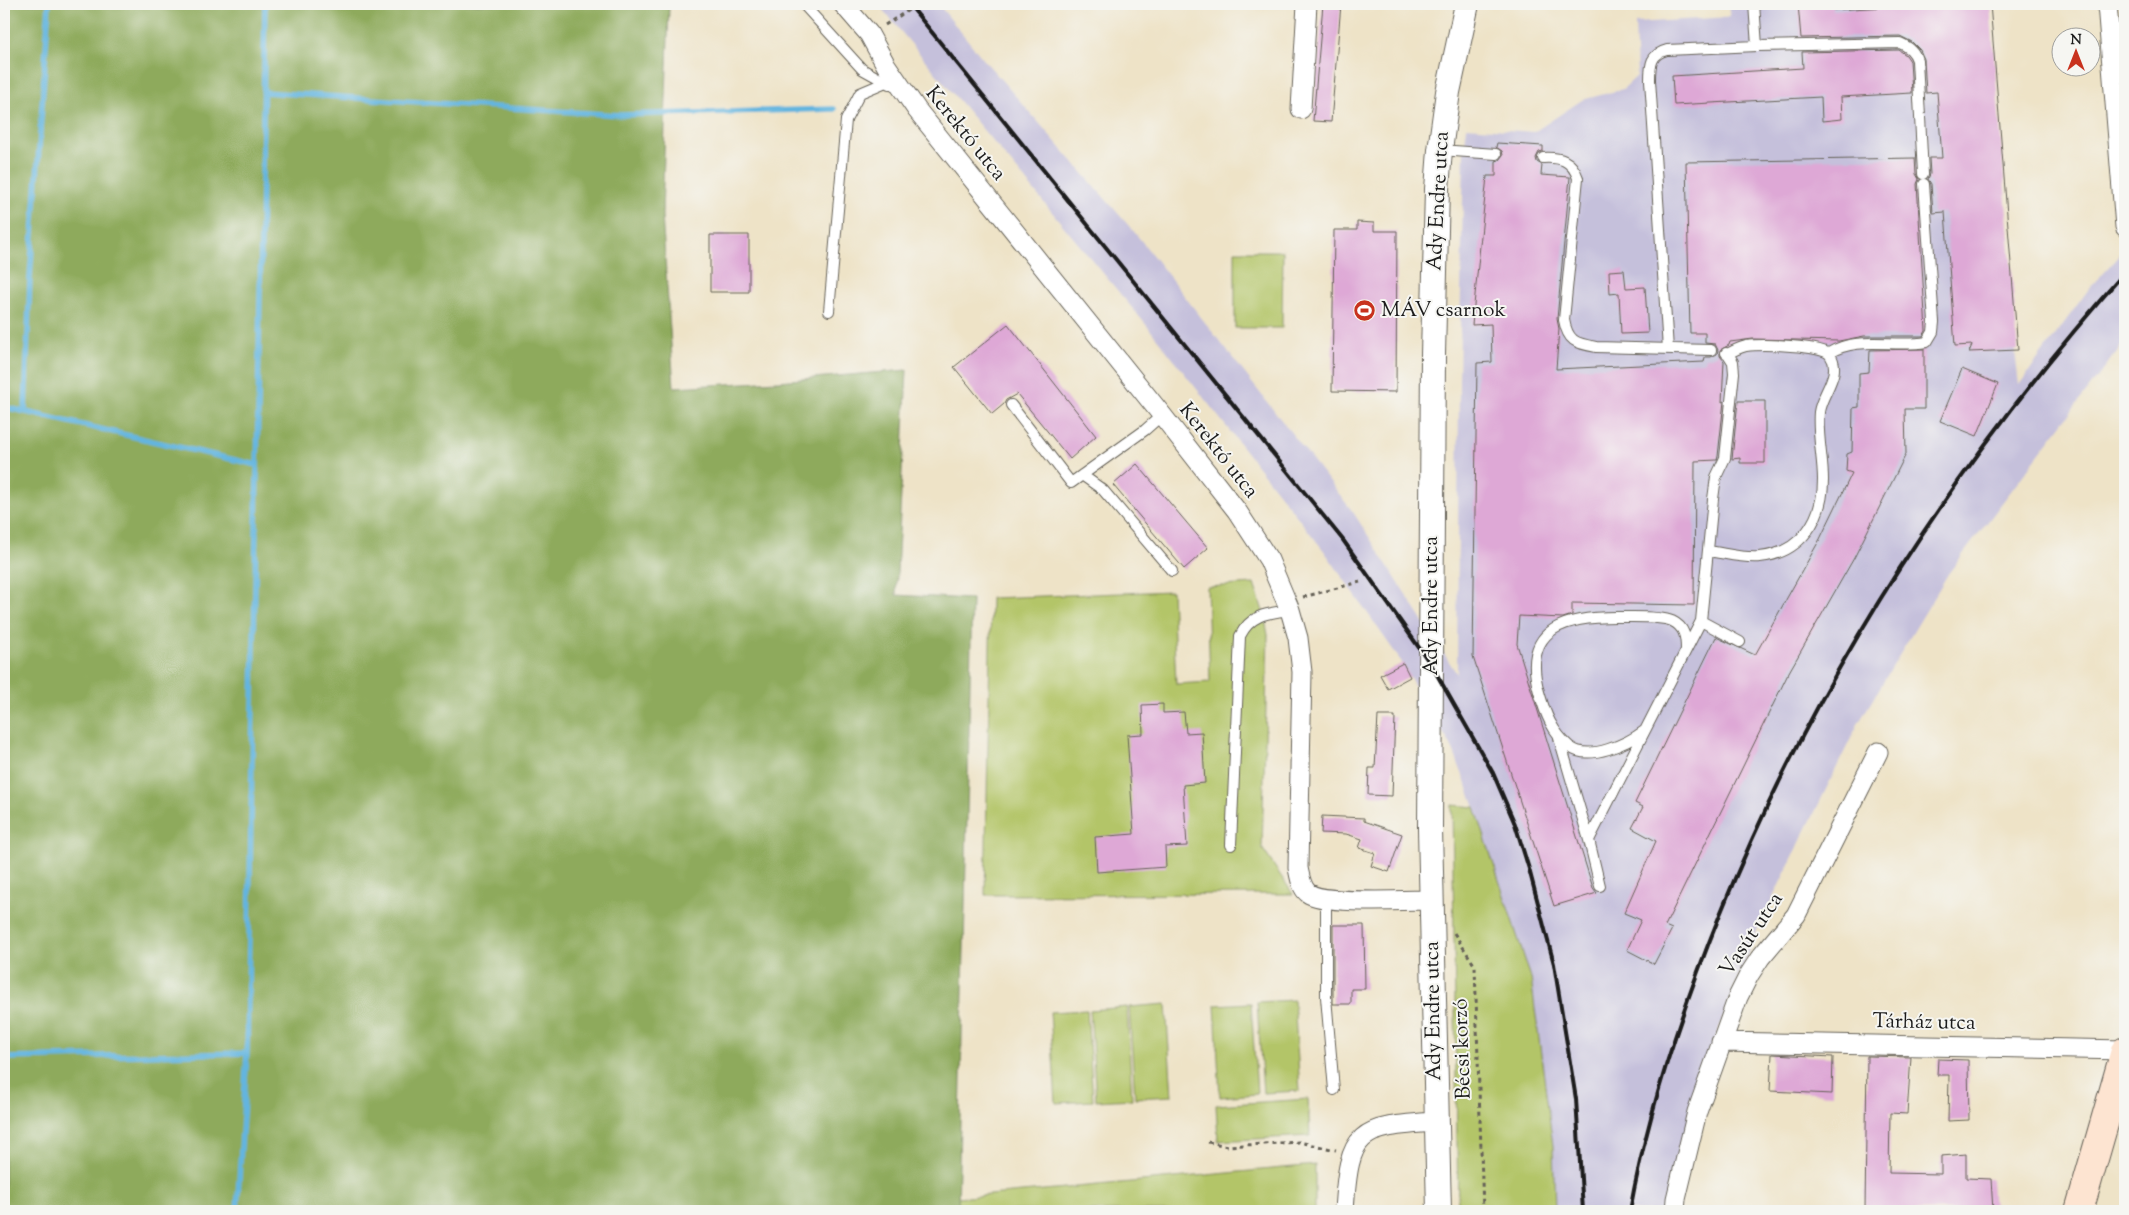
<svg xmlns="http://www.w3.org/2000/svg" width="2129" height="1215" viewBox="0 0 2129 1215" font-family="'Sorts Mill Goudy',serif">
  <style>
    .industrial { fill: #c5c0db }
    .green { fill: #b3c568; stroke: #687042 }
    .forest { fill: #8eaa5c; stroke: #55633c }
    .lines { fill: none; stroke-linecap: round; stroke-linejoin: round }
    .stream { stroke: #63b5df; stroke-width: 5.5 }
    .building { fill: #dea8d6 }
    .service-casing { stroke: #666258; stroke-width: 12 }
    .minor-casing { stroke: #666258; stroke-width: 21 }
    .tertiary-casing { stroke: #666258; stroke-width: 26 }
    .secondary-casing { stroke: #666258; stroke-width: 30 }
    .path { stroke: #666258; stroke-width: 3; stroke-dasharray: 4 4; stroke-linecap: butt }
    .service { stroke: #fff; stroke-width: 10 }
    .minor { stroke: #fff; stroke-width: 19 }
    .tertiary { stroke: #fff; stroke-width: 24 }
    .secondary { stroke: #fde4d1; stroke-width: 28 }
    .rail { stroke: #1c1c1c; stroke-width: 4 }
    .labels { text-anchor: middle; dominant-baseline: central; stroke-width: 4; stroke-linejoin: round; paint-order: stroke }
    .street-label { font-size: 21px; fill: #1c1c1c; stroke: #f6f6f2 }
    .poi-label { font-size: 21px; fill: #1c1c1c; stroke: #f6f6f2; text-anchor: start }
  </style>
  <rect width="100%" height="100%" fill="#f6f6f2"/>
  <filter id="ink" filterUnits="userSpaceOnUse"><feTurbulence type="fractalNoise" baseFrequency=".02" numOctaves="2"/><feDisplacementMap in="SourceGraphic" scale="10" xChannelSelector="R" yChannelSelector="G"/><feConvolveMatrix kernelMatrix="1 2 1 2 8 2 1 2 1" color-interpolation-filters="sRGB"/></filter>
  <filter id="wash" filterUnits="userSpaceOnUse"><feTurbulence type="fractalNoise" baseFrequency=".0096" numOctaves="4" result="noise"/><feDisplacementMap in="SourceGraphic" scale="20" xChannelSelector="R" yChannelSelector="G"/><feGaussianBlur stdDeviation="1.12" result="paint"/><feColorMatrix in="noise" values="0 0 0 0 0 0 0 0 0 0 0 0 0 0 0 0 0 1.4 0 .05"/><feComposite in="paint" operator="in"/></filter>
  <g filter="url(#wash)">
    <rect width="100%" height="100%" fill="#eee3c7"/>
    <path class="industrial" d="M878 4H938L984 60 1136 234 1353 512 1457 674 1459 380 1464 150 1467 127 1534 132 1582 100 1623 89 1637 76 1635 23 1730 17 1729 4H1984L2002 242 2019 385 2091 286 2125 249V341L1948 574 1858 724 1757 930 1715 1039 1669 1211H1555L1553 1146 1531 978 1475 807 1452 747 1420 696 1403 664 1325 552 1148 327Z"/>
    <path class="green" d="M1235 251H1283L1282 328H1235Z
      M1254 584 1264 614 1268 635 1262 848 1293 894 985 895 991 598 1172 591 1176 684 1210 682 1207 587Z
      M1452 805 1475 807 1531 978 1553 1146 1555 1211H1458Z
      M1294 1000 1300 1091 1263 1093 1257 1002Z
      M1251 1003 1257 1094 1220 1097 1215 1005Z
      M1166 1004 1172 1096 1135 1098 1129 1007Z
      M1127 1007 1132 1099 1096 1101 1090 1010Z
      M1087 1010 1093 1101 1056 1103 1050 1012Z
      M1308 1099 1310 1136 1218 1141 1216 1105Z
      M1315 1165V1211H958L957 1198Z"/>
    <path class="forest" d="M4 4H664L669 8 662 215 674 387 778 381 907 370 896 595 972 599 958 1211H4Z"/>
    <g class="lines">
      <path class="stream" d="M263 92 620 115 834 109
        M4 407 257 465
        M25 412 30 278 49 4
        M4 1058 247 1053
        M237 1211 247 1053 265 4"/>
    </g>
    <g id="blocks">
      <path class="building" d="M1323 4H1341L1331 122 1313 121Z
        M1798 4H1832L1833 10 1941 4H1990L2018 350 1969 352 1972 345 1955 346 1945 212 1933 213 1931 184 1928 179 1930 174 1929 158H1942L1937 92 1926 93 1924 59 1920 50 1912 42 1900 36 1801 38Z
        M1899 50 1906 55 1910 61 1912 93 1841 97 1842 119 1822 121 1821 97 1674 105 1672 76 1803 68 1802 52Z
        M1497 143 1543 146V151L1539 152 1536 158 1537 162 1542 165 1541 175 1570 177 1557 319 1559 329 1556 369 1704 362 1705 357H1711L1717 354 1718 350 1715 344 1705 343V333H1690L1686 162 1915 158 1916 174 1919 179 1917 184 1926 331 1923 336H1864L1839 341 1753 339 1730 342 1729 345 1720 350V356L1724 361 1722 402 1724 401 1718 456 1717 460 1695 461 1694 605 1572 603V615L1563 618 1519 616 1517 644 1593 888 1597 893 1554 906 1473 657 1477 363 1492 362 1491 324 1472 325 1487 176H1496V161L1499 160 1503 155 1502 151 1496 147Z
        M1357 222 1374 223V231H1397L1396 392 1332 391 1334 230H1357Z
        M710 235H749V292H710Z
        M1624 270 1626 288 1645 287 1648 333 1621 334 1619 293 1610 294 1609 271Z
        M1008 324 1096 436 1070 459 1017 394 1006 400 1004 404 992 414 954 367Z
        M1924 349V409H1905L1906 454 1854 558 1789 672 1665 926 1672 929 1654 964 1627 950 1641 920 1624 913 1656 841 1632 828 1643 807 1635 803 1716 637 1755 655 1820 539 1852 473 1846 471 1847 454 1852 452 1853 408 1859 407V373L1869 372 1870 350Z
        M1962 369 1998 384 1977 436 1940 421Z
        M1738 401H1765V463H1740V458L1732 459Z
        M1137 464 1208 548 1184 569 1113 485Z
        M1403 663 1410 677 1388 689 1380 675Z
        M1163 704V713L1184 712 1186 733 1202 732 1205 783 1183 785 1187 846 1165 847 1166 867 1097 872 1095 837 1134 834 1127 735 1143 734 1142 705Z
        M1378 716H1395L1392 796 1368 795 1369 768H1375Z
        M1322 816 1364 818V821L1402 834 1389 872 1371 866 1375 853 1359 848 1362 839 1346 834 1321 833Z
        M1333 925H1364L1365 989H1351V1004H1333Z
        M1772 1054 1833 1057 1832 1094 1770 1091Z
        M1867 1056 1911 1057 1907 1114 1890 1113 1889 1173 1941 1174V1156L1966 1154V1178L1991 1179 1993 1211 1865 1210Z
        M1938 1059 1968 1060 1969 1120 1948 1121 1949 1075H1937Z"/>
    </g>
  </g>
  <g filter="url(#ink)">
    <use href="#blocks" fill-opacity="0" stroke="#666258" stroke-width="1"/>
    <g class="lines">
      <defs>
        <path id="service" d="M803 4 862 69 889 84
          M1754 4 1757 46
          M1440 150 1496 154
          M1543 158C1560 157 1572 160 1578 178L1564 320C1568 342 1576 343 1596 347L1711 350
          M829 311 846 120 860 93 886 82
          M1668 349 1650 80C1650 64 1651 54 1667 50L1757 46 1900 43C1909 47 1914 51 1917 60L1923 174
          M1829 353C1857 335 1895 348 1927 342L1933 332 1934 322 1924 184
          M1011 405 1071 483 1145 430 1162 415
          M1082 475 1103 490 1172 571
          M1708 551C1724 553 1744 559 1760 557 1801 553 1823 519 1823 480 1823 458 1817 435 1819 412 1821 394 1843 373 1830 355 1823 345 1760 344 1746 346 1739 348 1734 350 1728 354
          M1701 621 1740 642
          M1644 731C1628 743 1589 762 1570 747 1552 732 1545 713 1539 692 1520 625 1570 616 1623 617 1636 617 1660 616 1672 621 1685 627 1686 638 1686 650
          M1559 738 1589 840 1600 886
          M1589 840 1701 621 1713 499 1716 477 1725 458 1734 373 1733 362 1728 354 1726 353
          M1231 845 1240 636C1251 614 1268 613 1290 610
          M1326 900V997L1334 1090"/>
        <path id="minor" d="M843 4 869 34 886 65 917 110 1162 415 1237 511 1269 560 1290 610 1298 638 1302 672 1298 868C1300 877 1301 887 1308 893 1324 905 1408 900 1431 900
          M2107 4 2125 227
          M1301 109 1307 4
          M1721 1042 2125 1050
          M1344 1211C1349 1130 1358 1127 1437 1122
          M1675 1211 1676 1199 1697 1112 1738 997 1749 975 1760 958 1796 915 1878 752"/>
        <path id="tertiary" d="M1439 1211 1430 829 1433 355 1437 189 1440 150 1448 92 1467 4"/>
        <path id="secondary" d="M2079 1211 2125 1051"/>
      </defs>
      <use href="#service" class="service-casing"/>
      <use href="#minor" class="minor-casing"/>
      <use href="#tertiary" class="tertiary-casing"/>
      <use href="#secondary" class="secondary-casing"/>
      <path class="path" d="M885 25 918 4
        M1303 597 1360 582
        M1454 933 1475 966 1483 1211
        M1208 1142 1227 1146 1299 1142 1336 1150"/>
      <use href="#service" class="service"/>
      <use href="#minor" class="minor"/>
      <use href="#tertiary" class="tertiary"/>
      <use href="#secondary" class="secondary"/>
      <path class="rail" d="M909 4 1343 540 1432 666 1493 773 1515 824 1529 869 1554 964 1576 1099 1583 1211
        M1630 1211C1648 1110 1681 1012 1719 917 1815 678 1954 465 2125 272"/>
    </g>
  </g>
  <defs>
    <symbol id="stadium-disc" viewBox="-11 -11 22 22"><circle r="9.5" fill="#c8321e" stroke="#f6f6f2"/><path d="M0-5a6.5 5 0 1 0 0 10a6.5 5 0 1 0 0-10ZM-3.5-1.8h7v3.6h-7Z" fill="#fff"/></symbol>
  </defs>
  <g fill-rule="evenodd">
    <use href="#stadium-disc" x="1352" y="298" width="25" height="25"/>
  </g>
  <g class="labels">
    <g class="street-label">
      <text transform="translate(965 134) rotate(51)">Kerektó utca</text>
      <text transform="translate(1439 201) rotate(-87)">Ady Endre utca</text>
      <text transform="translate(1218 451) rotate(52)">Kerektó utca</text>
      <text transform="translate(1432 606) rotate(-90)">Ady Endre utca</text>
      <text transform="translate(1752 935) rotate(-56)">Vasút utca</text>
      <text transform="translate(1434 1011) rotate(-91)">Ady Endre utca</text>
      <text transform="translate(1924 1023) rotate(1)">Tárház utca</text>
      <text transform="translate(1463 1049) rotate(-92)">Bécsi korzó</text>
    </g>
    <g class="poi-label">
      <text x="1381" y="311">MÁV csarnok</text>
    </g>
  </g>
  <rect width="2129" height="1215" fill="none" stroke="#f6f6f2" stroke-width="20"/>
  <g transform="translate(2076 52)"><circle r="24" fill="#f6f6f2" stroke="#9f9f9c"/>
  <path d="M0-4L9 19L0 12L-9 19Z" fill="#c8321e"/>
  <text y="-8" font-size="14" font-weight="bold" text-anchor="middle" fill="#1c1c1c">N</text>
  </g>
</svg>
